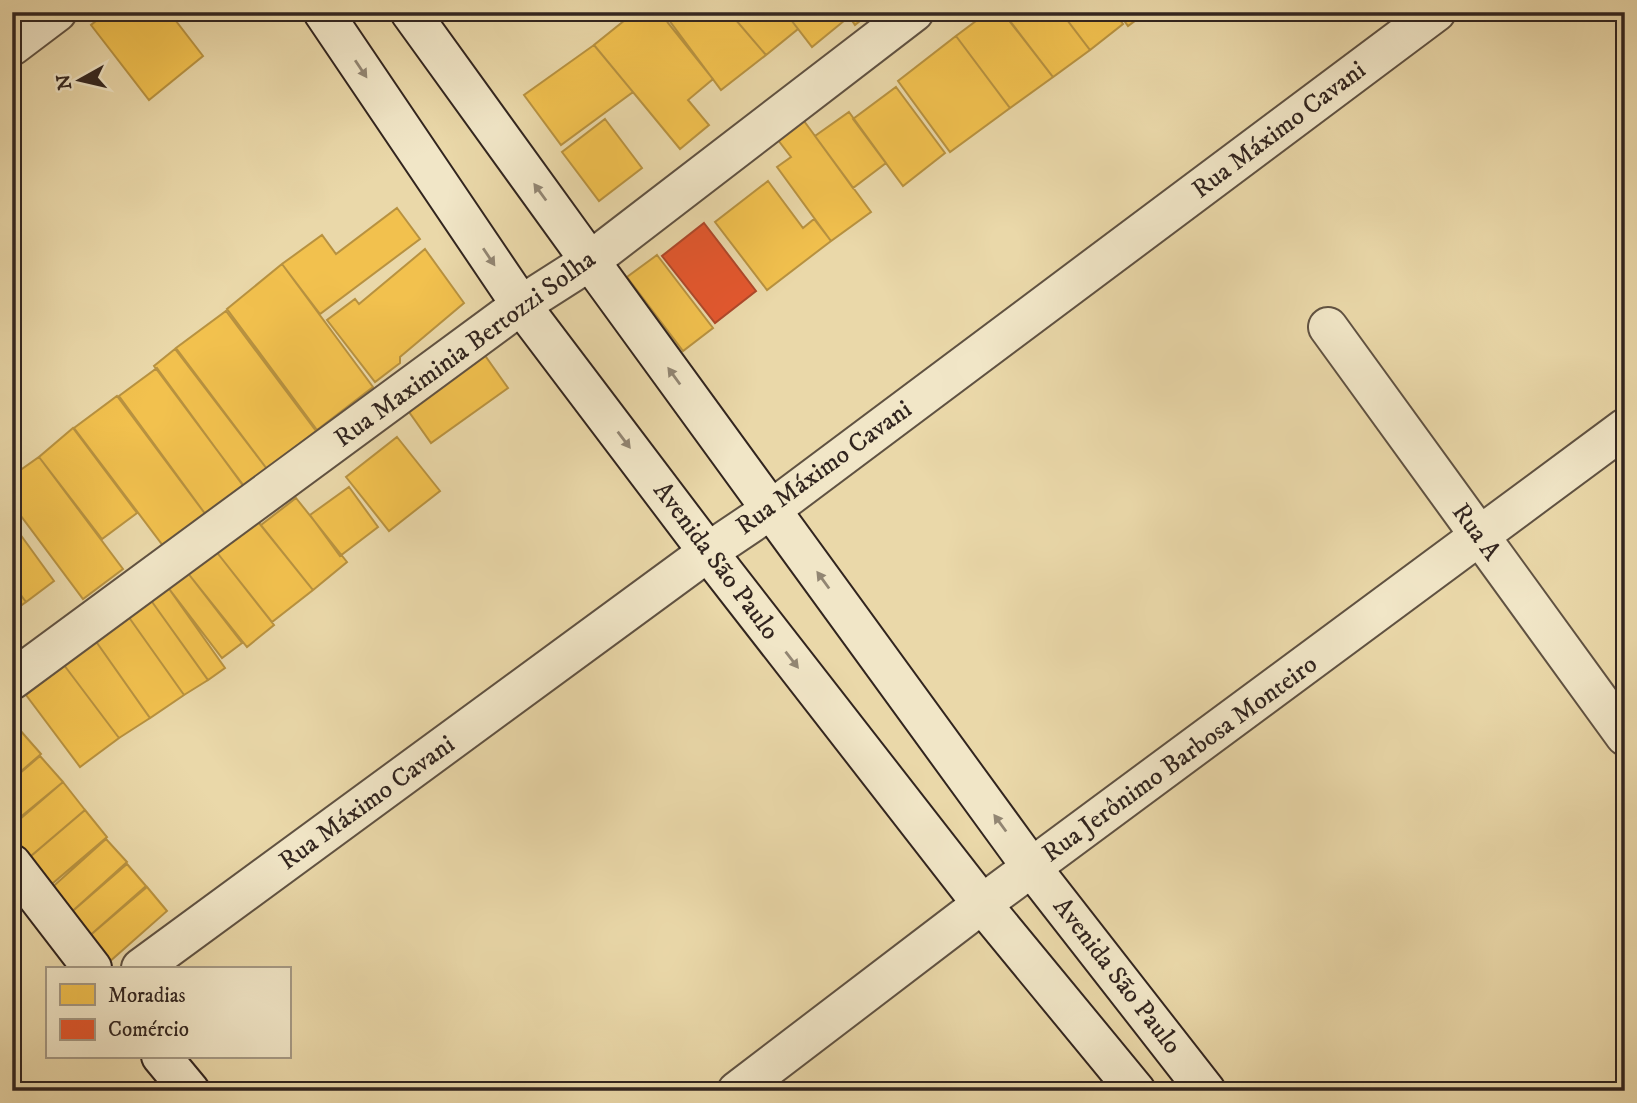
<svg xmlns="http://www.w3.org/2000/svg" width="1637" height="1103" viewBox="0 0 1637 1103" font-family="'IM FELL DW Pica',serif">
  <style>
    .homes { fill: #f2c14e; stroke: #b89240; stroke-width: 2 }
    .shops { fill: #e4572e; stroke: #af482a; stroke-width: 2 }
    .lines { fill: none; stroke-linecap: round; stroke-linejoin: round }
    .street-casing { stroke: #605242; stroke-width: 42 }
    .secondary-casing { stroke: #32251f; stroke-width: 42 }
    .street { stroke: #f1e6c7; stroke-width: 38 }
    .secondary { stroke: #f1e6c7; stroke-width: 38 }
    .oneway { fill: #928673 }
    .labels { text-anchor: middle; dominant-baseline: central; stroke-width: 7; stroke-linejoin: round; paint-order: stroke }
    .street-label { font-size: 26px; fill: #32251f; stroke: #f1e6c7 }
  </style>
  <rect width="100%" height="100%" fill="#ead8a9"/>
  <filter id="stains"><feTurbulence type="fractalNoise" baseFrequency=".00286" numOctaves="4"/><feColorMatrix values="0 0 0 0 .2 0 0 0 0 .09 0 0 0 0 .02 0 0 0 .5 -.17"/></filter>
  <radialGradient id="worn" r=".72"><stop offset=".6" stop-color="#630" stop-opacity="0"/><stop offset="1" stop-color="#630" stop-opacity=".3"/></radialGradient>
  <path class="homes" d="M107 12H169L203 56 149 100 91 25Z
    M635 12H661L668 23 713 79 688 100 709 125 680 149 594 45Z
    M663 12H729L766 55 721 90Z
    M729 12H785L798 29 766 55Z
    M785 12H846L850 16 812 47Z
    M846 12H871L855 25Z
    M988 12H1003L1053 77 1010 108 956 36Z
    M1006 12H1061L1090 50 1053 77 1004 14Z
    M1061 12H1114L1123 24 1090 50Z
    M1118 12H1147L1128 26Z
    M956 36 1010 108 950 152 898 81Z
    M594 45 633 92 561 145 524 95Z
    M896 87 945 153 903 186 853 119Z
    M849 112 886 163 853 188 815 136Z
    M605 119 642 168 599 201 562 152Z
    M804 121 871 212 831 241 777 167 791 157 778 140Z
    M768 181 803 228 814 219 831 241 767 290 715 222Z
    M397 208 420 239 320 314 282 264 322 235 336 254Z
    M425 249 464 303 400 357V363L375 382 327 320 355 299 359 304Z
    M657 255 713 328 683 351 627 277Z
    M282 264 373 387 317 430 227 309Z
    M226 311 316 431 267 469 176 348Z
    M479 347 508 388 431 443 402 402Z
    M175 349 267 469 244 486 154 366Z
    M157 368 244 487 206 515 119 396Z
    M117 396 206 515 164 547 74 428Z
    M73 428 137 513 102 539 39 457Z
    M397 437 440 491 389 531 346 477Z
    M39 457 123 569 83 599 12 504V476Z
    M349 487 378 527 340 556 310 515Z
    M296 498 347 562 313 590 261 525Z
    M255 518 313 590 272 622 215 550Z
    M12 523 54 581 26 602 12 583Z
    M215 550 274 625 247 647 187 572Z
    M187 572 242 643 222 658 167 586Z
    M12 583 26 602 12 612Z
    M167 586 225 668 208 680 150 599Z
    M150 599 208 680 184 695 128 616Z
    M128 616 184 695 150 718 95 640Z
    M95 640 150 718 119 738 64 665Z
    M64 665 119 738 80 767 26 695Z
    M12 721 41 754 12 779Z
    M40 756 63 782 12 824V780Z
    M63 782 85 810 24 862 12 847V826Z
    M85 810 107 837 46 889 24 862Z
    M106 839 127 862 67 916 47 892Z
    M127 864 146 886 87 938 67 916Z
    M147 887 167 911 108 963 87 938Z"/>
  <path class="shops" d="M704 223 756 291 715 323 662 256Z"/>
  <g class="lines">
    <defs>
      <path id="street" d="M12 46 57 12
        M1328 327 1625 736
        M12 680 521 305 590 261 914 12
        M141 968 708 552 772 509 1436 12
        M737 1091 982 904 1625 428"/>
      <path id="secondary" d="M323 12 521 305 708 552 982 904 1136 1091
        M410 12 590 261 1032 868 1206 1091
        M12 864 92 968
        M161 1056 190 1091"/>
    </defs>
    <use href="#street" class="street-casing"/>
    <use href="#secondary" class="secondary-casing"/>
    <use href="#street" class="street"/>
    <use href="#secondary" class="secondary"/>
  </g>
  <defs><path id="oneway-solid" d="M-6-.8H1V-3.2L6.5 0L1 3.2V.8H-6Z" transform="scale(1.75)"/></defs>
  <g class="oneway">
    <use href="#oneway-solid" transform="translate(361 69) rotate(56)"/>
    <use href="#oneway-solid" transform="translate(540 192) rotate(-126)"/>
    <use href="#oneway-solid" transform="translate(489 257) rotate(56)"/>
    <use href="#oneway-solid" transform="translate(674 376) rotate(-126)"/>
    <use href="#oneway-solid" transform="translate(624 440) rotate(53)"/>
    <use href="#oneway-solid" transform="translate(823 580) rotate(-126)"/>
    <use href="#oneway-solid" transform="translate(792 660) rotate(52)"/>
    <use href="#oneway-solid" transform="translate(1000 823) rotate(-126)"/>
  </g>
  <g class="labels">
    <g class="street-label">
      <text transform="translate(1279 130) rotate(-37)">Rua Máximo Cavani</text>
      <text transform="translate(465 349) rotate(-36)">Rua Maximinia Bertozzi Solha</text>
      <text transform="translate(824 468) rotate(-36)">Rua Máximo Cavani</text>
      <text transform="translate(1476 532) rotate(54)">Rua A</text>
      <text transform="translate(716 561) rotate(53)">Avenida São Paulo</text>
      <text transform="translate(1180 759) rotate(-36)">Rua Jerônimo Barbosa Monteiro</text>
      <text transform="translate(367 803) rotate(-36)">Rua Máximo Cavani</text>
      <text transform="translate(1117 976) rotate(52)">Avenida São Paulo</text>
    </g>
  </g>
  <rect width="1637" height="1103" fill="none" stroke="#ead8a9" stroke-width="42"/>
  <rect x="14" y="14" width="1609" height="1075" fill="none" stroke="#32251f" stroke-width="3.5"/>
  <rect x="21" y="21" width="1595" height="1061" fill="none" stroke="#32251f" stroke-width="2"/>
  <rect x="46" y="967" width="245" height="91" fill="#f1e6c7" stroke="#a59984" stroke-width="2"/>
  <rect x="60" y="984" width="35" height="21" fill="#f2c14e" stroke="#a59984" stroke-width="2"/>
  <text x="108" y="1002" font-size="21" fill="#32251f">Moradias</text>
  <rect x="60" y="1019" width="35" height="21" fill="#e4572e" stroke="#a59984" stroke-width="2"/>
  <text x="108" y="1036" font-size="21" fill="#32251f">Comércio</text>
  <g transform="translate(80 80) rotate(262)" stroke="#f1e6c7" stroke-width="5" paint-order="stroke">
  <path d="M0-5L12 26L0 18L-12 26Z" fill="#32251f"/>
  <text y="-10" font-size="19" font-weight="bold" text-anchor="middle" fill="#32251f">N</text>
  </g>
  <rect width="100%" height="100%" filter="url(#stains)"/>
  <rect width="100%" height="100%" fill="url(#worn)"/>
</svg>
